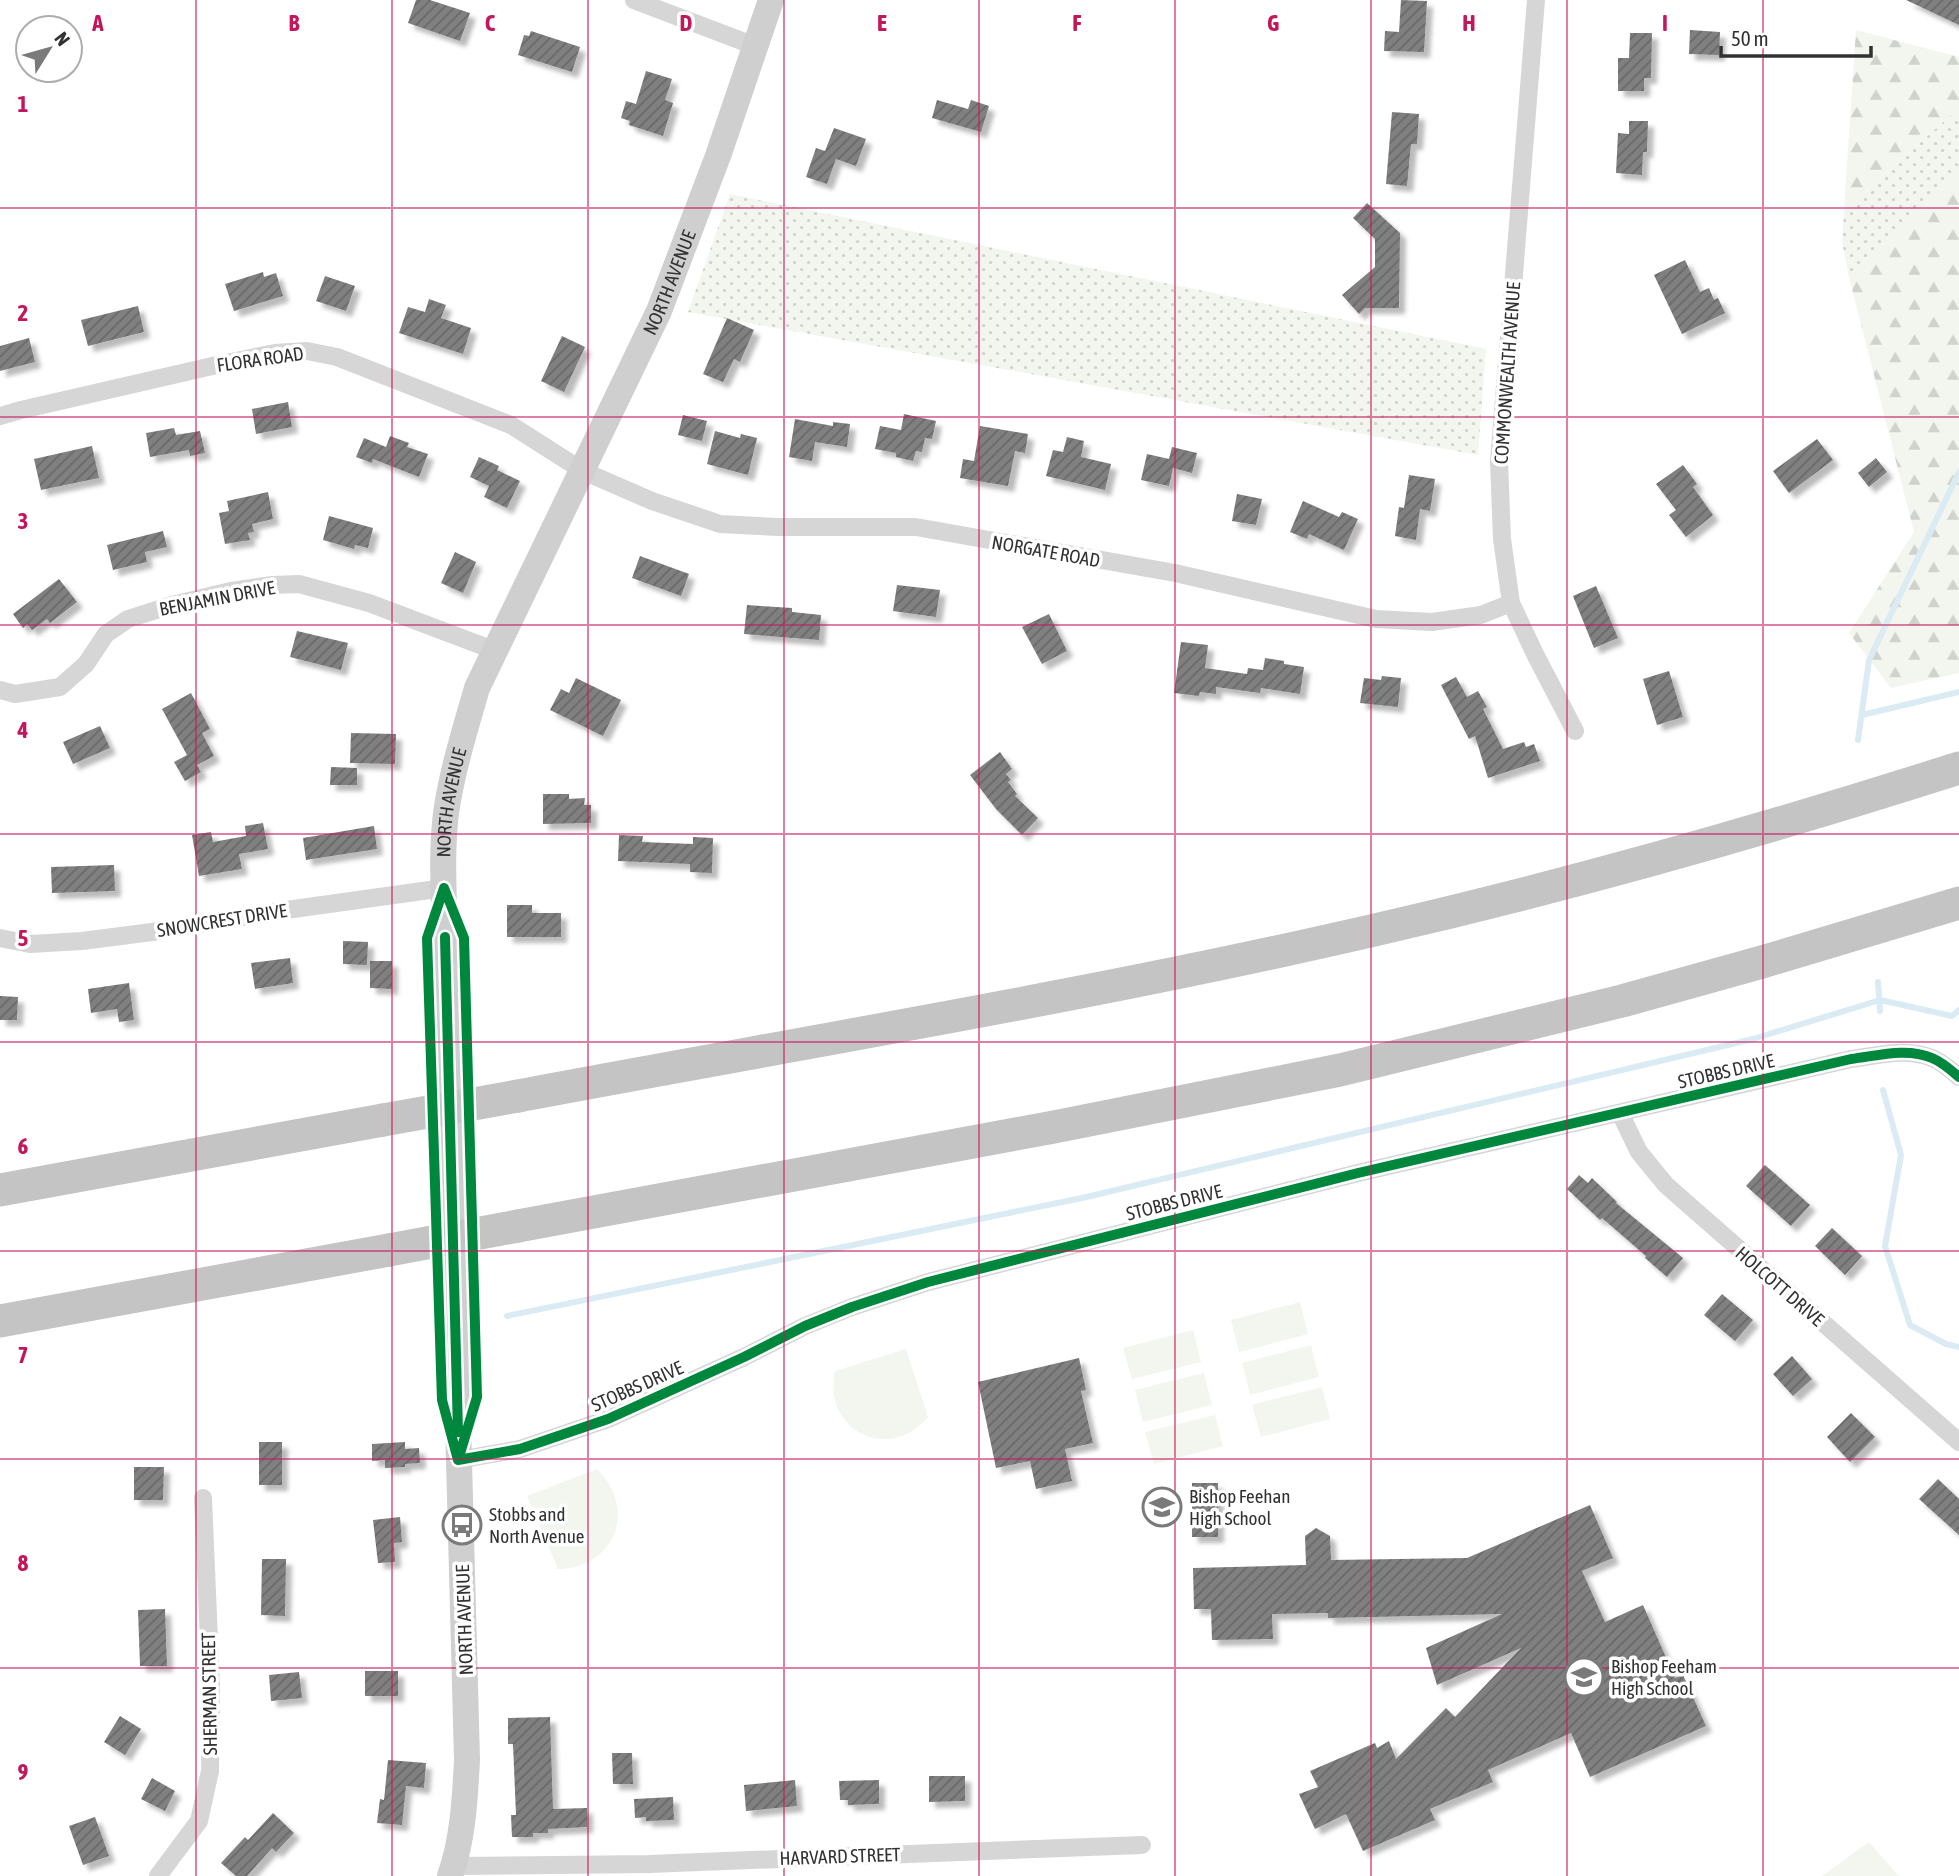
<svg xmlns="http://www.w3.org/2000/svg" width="1959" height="1876" viewBox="0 0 1959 1876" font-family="'Asap Condensed',sans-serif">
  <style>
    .green { fill: url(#green-dots) }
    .forest { fill: url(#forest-firs) }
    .pitch { fill: #f2f6ee }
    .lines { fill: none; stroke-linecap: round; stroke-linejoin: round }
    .stream { stroke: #dbebf3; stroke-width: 6 }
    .building { fill: url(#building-hatch); filter: url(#shadow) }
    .minor { stroke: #d6d6d6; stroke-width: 18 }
    .secondary { stroke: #cfcfcf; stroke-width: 26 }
    .motorway { stroke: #c4c4c4; stroke-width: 33 }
    .motorway-bridge { stroke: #c4c4c4; stroke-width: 33 }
    .cycleway-casing { stroke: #fff; stroke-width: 15 }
    .cycleway { stroke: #00873e; stroke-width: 10 }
    .grid { fill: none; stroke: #c2185b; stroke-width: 2; stroke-opacity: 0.55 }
    .labels { text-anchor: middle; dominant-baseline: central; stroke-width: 7; stroke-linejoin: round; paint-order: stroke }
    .street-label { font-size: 19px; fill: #323232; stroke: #fff }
    .poi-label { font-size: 19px; fill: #323232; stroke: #fff; text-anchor: start }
    .grid-label { font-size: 23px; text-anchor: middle; font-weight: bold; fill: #c2185b; stroke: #fff; stroke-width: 7; stroke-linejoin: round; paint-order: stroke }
  </style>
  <defs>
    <pattern id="green-dots" width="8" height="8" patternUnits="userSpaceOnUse" patternTransform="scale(1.75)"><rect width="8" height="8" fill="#f2f6ee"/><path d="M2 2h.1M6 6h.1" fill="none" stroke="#d0d3cd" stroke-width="1.8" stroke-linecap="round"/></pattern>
    <pattern id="forest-firs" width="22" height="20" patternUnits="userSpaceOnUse" patternTransform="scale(1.75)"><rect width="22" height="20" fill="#f2f6ee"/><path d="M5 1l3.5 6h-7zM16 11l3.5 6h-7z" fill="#d0d3cd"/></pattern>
    <pattern id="building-hatch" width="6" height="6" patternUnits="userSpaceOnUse" patternTransform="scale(1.75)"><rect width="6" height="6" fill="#808080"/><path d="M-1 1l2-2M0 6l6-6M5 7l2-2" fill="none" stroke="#696969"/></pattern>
    <filter id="shadow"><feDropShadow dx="6" dy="6" stdDeviation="2" flood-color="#0004"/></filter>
  </defs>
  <rect width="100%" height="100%" fill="#fff"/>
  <path class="green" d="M1959 108V174L1849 277 1842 242 1844 210Z
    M730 194 1486 349 1478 455 688 312Z"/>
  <path class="forest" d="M1856 30 1959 57V108L1844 210Z
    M1959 174V673L1891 688 1849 633 1914 532 1849 277Z"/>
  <path class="pitch" d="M1300 1302 1308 1334 1239 1352 1231 1320Z
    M1193 1330 1201 1362 1132 1379 1123 1348Z
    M1311 1345 1319 1377 1250 1395 1242 1363Z
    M906 1349 928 1417C889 1464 822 1430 835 1371Z
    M1204 1373 1212 1405 1143 1422 1135 1390Z
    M1322 1387 1330 1419 1261 1437 1252 1405Z
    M1215 1415 1223 1446 1154 1464 1145 1432Z
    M597 1469C638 1510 615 1568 558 1569L527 1496Z
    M1869 1842 1899 1876H1822Z"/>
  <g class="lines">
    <path class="stream" d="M1862 715 1959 692
      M1858 740 1869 660 1959 472
      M1878 982 1880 1011
      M1883 1090 1901 1155 1885 1246 1910 1325 1946 1344 1959 1347
      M507 1316 1082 1198 1753 1039 1880 1000 1952 1016 1959 1010"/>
  </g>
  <path class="building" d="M416 0H430L470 13 460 41 408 23Z
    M1401 0 1427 1 1424 52 1384 51 1385 31 1399 32Z
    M1906 0H1959V25Z
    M1690 30 1720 32 1719 55 1689 54Z
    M531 31 580 47 572 72 518 55 524 35 529 36Z
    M1630 33H1652L1651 78H1644V91H1618V58H1629Z
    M646 71 672 79 665 100 673 103 663 136 629 125 630 121 621 118 626 101 636 104Z
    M937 100 968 109 971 100 989 106 981 132 932 118Z
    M1392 112 1419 114 1417 144H1411L1407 186 1386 184Z
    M1629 121H1648L1647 152H1643L1642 175 1616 173 1618 133 1629 134Z
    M834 128 866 139 856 166 836 159 827 184 806 177 816 148 825 151Z
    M1367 203 1400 233 1399 308H1365L1359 314 1342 295 1375 267V239L1353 218Z
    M1685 260 1700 292 1709 288 1714 300 1718 298 1725 313 1682 334 1654 275Z
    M263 272 264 277 276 273 283 296 234 311 225 284Z
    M325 276 355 286 346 311 316 301Z
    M429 299 446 305 441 318 471 328 463 354 399 333 408 307 425 312Z
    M138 306 144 332 88 346 81 320Z
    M727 318 754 330 740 362 734 359 723 382 703 374Z
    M562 336 585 347 564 392 541 381Z
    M29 338 35 362 0 371V346Z
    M288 402 292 427 256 434 252 409Z
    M904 414 936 421 932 439 925 438 922 452 916 451 913 461 896 457V453L875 449 880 426 901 430Z
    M683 415 707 421 702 441 678 435Z
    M795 419 833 426V422L850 424 847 447 815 442 812 461 789 457Z
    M980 426 1028 434 1025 453 1015 451 1008 486 960 478 963 459 974 461Z
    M174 428 176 435 200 431 205 453 190 456 189 450 150 457 146 433Z
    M715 431 740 438 741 434 757 438 748 475 707 464Z
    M390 436 409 443 407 447 428 454 419 477 373 459 372 463 356 457 364 438 386 447Z
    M1067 437 1084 441 1081 457 1111 464 1105 490 1046 476 1053 450 1063 452Z
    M1817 439 1833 460 1789 493 1773 471Z
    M92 446 99 478 41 490 34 459Z
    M1172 447 1197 453 1192 473 1173 468 1169 486 1141 480 1147 454 1169 459Z
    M479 457 499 466 497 470 520 481 507 508 484 497 489 486 470 477Z
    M1876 458 1887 472 1869 487 1858 473Z
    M1683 465 1697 484 1693 487 1713 515 1686 537 1669 515 1676 510 1656 484Z
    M1409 475 1435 479 1430 511 1420 509 1416 540 1395 536 1399 507 1404 508Z
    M268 492 273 519 252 524 254 532 248 533 250 540 225 544 219 513 229 511 227 501Z
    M1237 494 1262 499 1256 525 1232 521Z
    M1303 501 1339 517 1342 512 1358 519 1344 550 1309 534 1307 539 1290 532Z
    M329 516 373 528 368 548 355 545 354 549 323 540Z
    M163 531 167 547 145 552 147 562 113 570 107 545Z
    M455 552 476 562 463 593 441 583Z
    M640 556 689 574 681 596 632 578Z
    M59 579 77 602 50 623 47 619 32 630 27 624 23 628 13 614Z
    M897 585 940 590 936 617 893 611Z
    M1596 586 1618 638 1594 648 1573 596Z
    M747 605 792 608V612L821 615 819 640 744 634Z
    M1049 614 1067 651 1042 664 1022 627Z
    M297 631 348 643 341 670 290 657Z
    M1181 642 1208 645 1205 668 1247 674 1248 668 1263 670 1265 658 1284 661V664L1304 667 1300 694 1261 688 1260 693 1216 687V694L1200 692 1199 696 1174 693Z
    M1669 671 1683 717 1657 725 1643 679Z
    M1382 676 1401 678 1398 707 1360 703 1364 678 1381 680Z
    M1456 677 1467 697 1478 691 1487 707 1483 709 1503 749 1524 742 1526 747 1534 744 1540 761 1488 778 1475 736 1469 739 1441 685Z
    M576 678 621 700 603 736 550 710 561 689 569 693Z
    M191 693 210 729 202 733 214 756 197 765 201 772 185 781 174 762 187 755 162 709Z
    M100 726 110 748 73 764 63 742Z
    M351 733 396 734 395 764 350 763Z
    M1000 752 1012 769 1006 774 1011 780 1008 782 1017 794 1015 796 1038 818 1022 835 996 809 970 775Z
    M331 767 357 768V785H330Z
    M543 794H569V799L585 798 584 805H591V823L543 824Z
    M263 823 268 849 239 854 242 869 199 876 192 835 211 832 213 842 246 836 245 826Z
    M374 826 377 849 306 860 303 838Z
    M619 835 643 836 642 842 693 844V837L713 838 712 873 690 872V864L618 861Z
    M114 865 115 891 52 893 51 867Z
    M507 905H532V913H561V937H507Z
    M343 941 368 942 367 965 343 964Z
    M290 958 293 983 255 989 251 963Z
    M370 961H392V989L370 988Z
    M129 983 134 1020 119 1022 117 1009 91 1013 88 989Z
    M0 996 18 997 17 1020H0Z
    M1765 1165 1810 1205 1791 1226 1746 1186Z
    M1579 1175 1588 1183 1592 1178 1617 1202 1616 1203 1683 1258 1667 1277 1645 1258 1646 1256 1602 1218 1600 1220 1567 1189Z
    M1832 1228 1862 1256 1845 1275 1815 1246Z
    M1722 1294 1753 1320 1735 1341 1704 1315Z
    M1792 1356 1812 1379 1793 1396 1773 1374Z
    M1079 1358 1086 1390 1081 1391 1093 1443 1065 1449 1072 1481 1036 1489 1030 1461 996 1468 978 1382Z
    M1851 1413 1875 1437 1850 1462 1827 1437Z
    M259 1442H282V1485H259Z
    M405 1442V1449L419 1448 420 1463 405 1464V1467L385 1468V1460L372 1461V1444Z
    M134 1467H164L163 1500H134Z
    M1938 1479 1959 1499V1535L1919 1499Z
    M1192 1483H1218V1537H1192Z
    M1590 1505 1613 1558 1582 1571 1605 1622 1643 1605 1675 1678 1683 1675 1706 1726 1590 1777 1571 1733 1488 1770 1493 1782 1430 1809 1435 1820 1363 1851 1346 1814 1315 1829 1299 1794 1318 1787 1310 1771 1375 1743 1377 1748 1389 1741 1396 1759 1446 1708 1455 1717 1521 1648 1437 1685 1426 1648 1502 1614 1328 1618V1613L1272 1614 1273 1639 1212 1640 1211 1609H1194L1193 1568 1306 1565 1305 1536 1316 1528 1330 1536 1331 1560 1467 1558Z
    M400 1517 402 1542 394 1543 395 1562 378 1563 373 1520Z
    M262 1559H286L285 1616 261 1615Z
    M165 1609 167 1666H140L138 1610Z
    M365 1671H398V1696H365Z
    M299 1672 302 1698 271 1701 269 1675Z
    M120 1716 141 1729 125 1755 104 1742Z
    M550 1717 553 1809 587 1808V1827L548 1829V1833H533V1837H512L511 1815H516L513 1744H508V1718Z
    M612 1753H632L633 1784H613Z
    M388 1760 426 1763 424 1788 406 1786 402 1825 377 1823 380 1799 384 1800Z
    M929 1776H965V1801L929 1802Z
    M152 1778 175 1791 165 1811 141 1799Z
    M795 1780 797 1806 746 1811 744 1785Z
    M879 1780V1804L848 1805V1800H840L839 1781Z
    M673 1797 674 1820 646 1821V1817L635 1818 634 1799Z
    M273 1813 294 1833 276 1852 272 1848 247 1876H236L221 1863 245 1837 248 1840Z
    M95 1817 109 1856 83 1865 69 1826Z"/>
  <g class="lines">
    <path class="minor" d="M634 0 755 46
      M1536 0 1499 461 1502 539 1511 603 1536 656 1575 731
      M0 416 21 410 221 364 275 353 307 351 337 357 511 425 583 471 652 501 720 524 778 527H916L1175 573 1376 619 1432 622 1481 615 1511 603
      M0 690 15 694 60 687 86 664 106 634 128 619 172 605 231 591 272 585 299 584 369 603 496 651
      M0 938 30 944 82 941 152 932 279 911 444 888
      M1620 1113 1639 1152 1666 1185 1959 1442
      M458 1460 520 1449 608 1419 744 1357 805 1326 852 1307 928 1282 1358 1173 1851 1059C1877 1056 1906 1047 1932 1058 1942 1062 1951 1070 1959 1077
      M453 1866 649 1864 1142 1845
      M158 1876 199 1821 210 1771 211 1687 203 1498"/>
    <path class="secondary" id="s1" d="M450 1876C463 1839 465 1799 467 1760L445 937C444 896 441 854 446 813 452 771 465 730 477 688L659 311 718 156 771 0"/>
    <path class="motorway" d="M518 1096C805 1042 1094 995 1379 929 1574 884 1768 829 1959 768
      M0 1190 383 1120
      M518 1226 1054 1127 1340 1070 1622 1001 1762 962 1959 903
      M0 1321 389 1250"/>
    <path class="motorway-bridge" d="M383 1120 518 1096
      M389 1250 518 1226"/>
    <defs>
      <path id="cycleway" d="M444 888 464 938 477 1397 458 1460
        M444 888 427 938 442 1400 458 1460
        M445 937 458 1432
        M458 1460 520 1449 608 1419 744 1357 805 1326 852 1307 928 1282 1358 1173 1851 1059C1877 1056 1906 1047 1932 1058 1942 1062 1951 1070 1959 1077"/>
    </defs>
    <use href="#cycleway" class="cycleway-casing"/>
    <use href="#cycleway" class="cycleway"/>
  </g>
  <path class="grid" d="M196 0V1876M392 0V1876M588 0V1876M784 0V1876M979 0V1876M1175 0V1876M1371 0V1876M1567 0V1876M1763 0V1876M0 208H1959M0 417H1959M0 625H1959M0 834H1959M0 1042H1959M0 1251H1959M0 1459H1959M0 1668H1959"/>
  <defs>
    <symbol id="school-ring" viewBox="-11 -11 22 22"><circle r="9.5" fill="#fff" stroke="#7a7a7a" stroke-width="1.5"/><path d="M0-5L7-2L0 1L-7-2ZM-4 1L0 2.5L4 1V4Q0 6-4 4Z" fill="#7a7a7a"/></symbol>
    <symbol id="bus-ring" viewBox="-11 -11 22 22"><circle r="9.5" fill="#fff" stroke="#7a7a7a" stroke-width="1.5"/><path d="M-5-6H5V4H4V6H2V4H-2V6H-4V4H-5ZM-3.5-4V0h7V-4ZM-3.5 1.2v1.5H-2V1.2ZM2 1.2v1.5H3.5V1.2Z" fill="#7a7a7a"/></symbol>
  </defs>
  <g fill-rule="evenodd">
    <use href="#school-ring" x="1140" y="1485" width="44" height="44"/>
    <use href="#bus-ring" x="440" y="1503" width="44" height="44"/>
    <use href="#school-ring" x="1562" y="1655" width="44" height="44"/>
  </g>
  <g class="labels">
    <g class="street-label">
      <text stroke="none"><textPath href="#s1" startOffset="1643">NORTH AVENUE</textPath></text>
      <text transform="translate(260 359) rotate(-8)">FLORA ROAD</text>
      <text transform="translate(1507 373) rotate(-86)">COMMONWEALTH AVENUE</text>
      <text transform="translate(1046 551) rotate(10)">NORGATE ROAD</text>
      <text transform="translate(217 598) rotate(-11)">BENJAMIN DRIVE</text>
      <text stroke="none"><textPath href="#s1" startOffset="1076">NORTH AVENUE</textPath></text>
      <text transform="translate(222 920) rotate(-9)">SNOWCREST DRIVE</text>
      <text transform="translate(1726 1071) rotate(-13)">STOBBS DRIVE</text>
      <text transform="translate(1174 1202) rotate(-14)">STOBBS DRIVE</text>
      <text transform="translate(1780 1286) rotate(41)">HOLCOTT DRIVE</text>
      <text transform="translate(637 1386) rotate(-24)">STOBBS DRIVE</text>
      <text transform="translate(464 1620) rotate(-92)">NORTH AVENUE</text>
      <text transform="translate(209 1694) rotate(-91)">SHERMAN STREET</text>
      <text transform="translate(840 1856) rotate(-2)">HARVARD STREET</text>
    </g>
    <g class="poi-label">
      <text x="1189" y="1496">Bishop Feehan<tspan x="1189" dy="22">High School</tspan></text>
      <text x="489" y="1514">Stobbs and<tspan x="489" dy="22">North Avenue</tspan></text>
      <text x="1611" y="1666">Bishop Feeham<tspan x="1611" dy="22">High School</tspan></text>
    </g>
  </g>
  <g class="grid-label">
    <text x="98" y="31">A</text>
    <text x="294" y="31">B</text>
    <text x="490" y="31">C</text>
    <text x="686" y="31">D</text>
    <text x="882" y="31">E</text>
    <text x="1077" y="31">F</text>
    <text x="1273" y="31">G</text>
    <text x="1469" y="31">H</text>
    <text x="1665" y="31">I</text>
    <text x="23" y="112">1</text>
    <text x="23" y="321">2</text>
    <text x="23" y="529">3</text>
    <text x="23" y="738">4</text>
    <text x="23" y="946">5</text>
    <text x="23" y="1154">6</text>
    <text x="23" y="1363">7</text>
    <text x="23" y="1571">8</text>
    <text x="23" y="1780">9</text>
  </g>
  <g transform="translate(49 49) rotate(53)"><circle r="33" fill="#ffffff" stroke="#adadad" stroke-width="2"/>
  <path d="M0-5L12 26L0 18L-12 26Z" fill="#7a7a7a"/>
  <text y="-10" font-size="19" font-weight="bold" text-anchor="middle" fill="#323232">N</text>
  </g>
  <path d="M1721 46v10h150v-10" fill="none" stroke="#323232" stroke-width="3.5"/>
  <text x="1731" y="46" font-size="21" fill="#323232" stroke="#ffffff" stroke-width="5" paint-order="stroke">50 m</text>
</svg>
